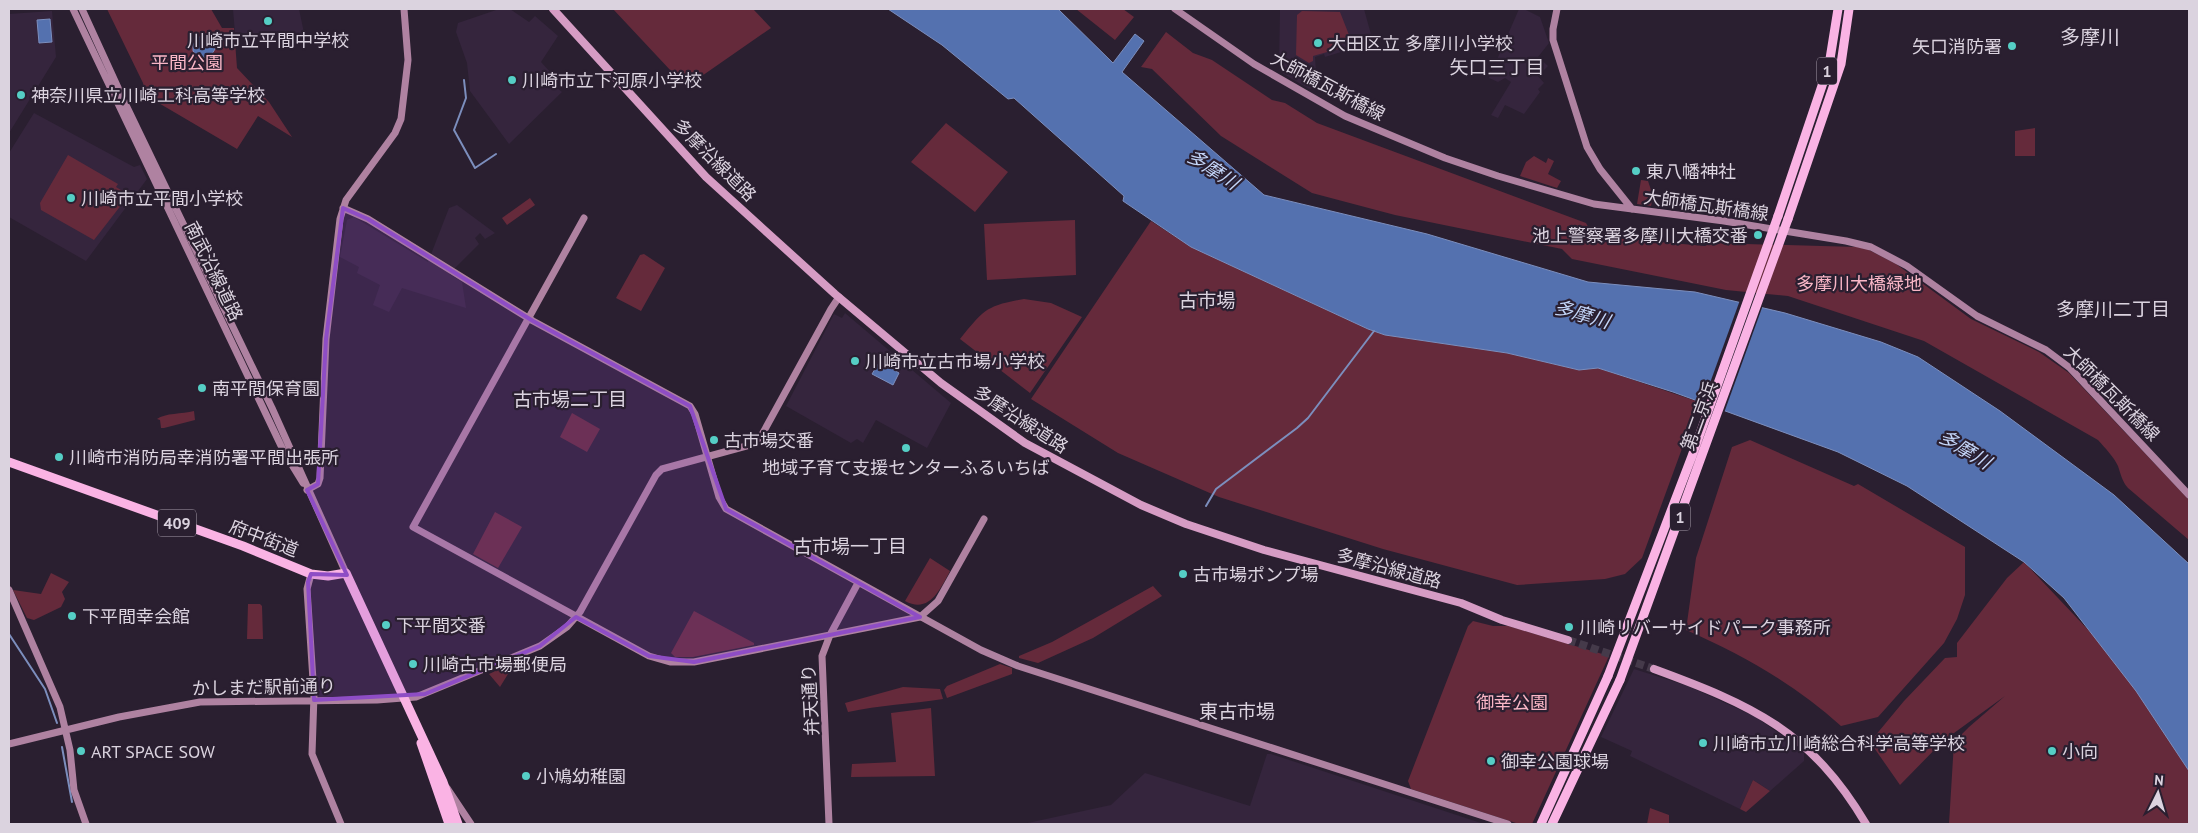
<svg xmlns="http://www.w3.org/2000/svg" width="2198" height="833" viewBox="0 0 2198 833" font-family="'PT Sans','Noto Sans JP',sans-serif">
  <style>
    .built { fill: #35253d }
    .green { fill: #652a3b }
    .water { fill: #5471af; stroke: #7c8ebd }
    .pier { fill: #2a1f30 }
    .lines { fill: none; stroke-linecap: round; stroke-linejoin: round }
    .stream { stroke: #7c8ebd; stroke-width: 2 }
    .primary-tunnel { stroke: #453a4a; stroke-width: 8; stroke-dasharray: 8 4; stroke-linecap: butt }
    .secondary { stroke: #af82a1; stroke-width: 7 }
    .primary { stroke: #d69cc4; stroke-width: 8 }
    .highway { stroke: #fab3e4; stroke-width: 9 }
    .highway-bridge { stroke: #fab3e4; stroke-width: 9 }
    .marked { fill: #8e4dc5; fill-opacity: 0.2; stroke: #8e4dc5; stroke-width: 4; stroke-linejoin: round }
    .poi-dot { fill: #55cec5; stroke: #2a1f30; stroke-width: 2 }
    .labels { text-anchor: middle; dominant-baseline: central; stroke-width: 4.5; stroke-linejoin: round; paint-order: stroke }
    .shield { fill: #2a1f30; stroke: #a69daa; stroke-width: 1 }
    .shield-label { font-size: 16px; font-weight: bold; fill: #dbd3df }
    .poi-label { font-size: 18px; fill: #dbd3df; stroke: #2a1f30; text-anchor: start }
    .park-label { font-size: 18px; fill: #f9b6c6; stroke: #2a1f30 }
    .street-label { font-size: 18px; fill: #dbd3df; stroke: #2a1f30 }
    .neighbourhood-label { font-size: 19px; fill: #dbd3df; stroke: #2a1f30 }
    .water-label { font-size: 19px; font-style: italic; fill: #c4d6f9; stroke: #2a1f30 }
    .quarter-label { font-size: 20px; fill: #dbd3df; stroke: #2a1f30 }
  </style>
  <rect width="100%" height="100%" fill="#2a1f30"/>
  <path class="built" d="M233 9H299L304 33 280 35 235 33Z
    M499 9H510L529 22 535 16 558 36 541 62 552 74 554 72 558 75 552 84 562 92 509 144 470 91 467 63 456 32 458 23Z
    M1280 9H1364L1372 38 1340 49 1341 52 1325 57 1324 54 1315 57 1317 88 1309 89 1282 73 1279 69Z
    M1519 9H1524L1540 17 1549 43 1538 57 1548 66 1538 76 1544 83 1538 89 1540 92 1524 114 1505 105 1498 118 1491 115 1511 82 1505 78 1498 82 1489 78Z
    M52 11 56 57 9 133V14Z
    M34 113 134 167 140 165 147 179 86 261 9 217V153Z
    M457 205 495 233 485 239 480 233 475 238 479 244 449 274 462 282 466 308 402 288 389 312 373 305 380 285 357 273 359 267 340 257 347 220 354 217 428 262 449 208Z
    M845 313 951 403 927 448 876 420 863 443 857 439 851 443 786 406 834 314 842 318Z
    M1634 669 1688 686 1756 717 1799 748 1804 753V761L1770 791 1753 780 1740 809 1630 756 1632 751 1601 737Z
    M1267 754H1271L1484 824H1023L1111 805 1145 773 1250 806Z"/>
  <path class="green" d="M107 9H211L222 28H234L237 68 269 102 292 137 258 116 237 149 145 95 143 83Z
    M613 9H753L771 28 686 87Z
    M1076 9H1123L1134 17 1115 40Z
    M1302 11 1340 12 1351 40 1337 46 1338 49 1313 56V61L1309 63 1296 55 1297 15Z
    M1166 32 1193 53 1212 60 1272 100 1285 103 1317 123 1586 223 1593 236 1705 246 1711 243 1857 247 1867 249 1896 264 1971 319 2039 352 2069 373 2189 500V540L2128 488C2122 481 2121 475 2118 466 2114 457 2105 448 2098 440L1924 341 1788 296 1726 290 1572 259 1562 249 1395 215 1312 193 1221 136 1152 69 1141 67Z
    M946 123 1008 172 975 212 911 162Z
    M2035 128V156H2015V131Z
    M68 155 118 184 116 187 129 195 94 240 41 210 40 203Z
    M1534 156 1546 163 1548 158 1554 161 1548 174 1561 181 1557 188 1520 176 1526 162Z
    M1641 180 1648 181 1653 196 1651 206 1637 204Z
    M530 198 535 205 507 225 502 218Z
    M1075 220 1076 275 987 280 984 224Z
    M1151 221 1191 247 1368 329 1385 335 1507 353 1579 370 1598 368 1699 402 1642 558 1625 574 1605 579 1517 585 1383 549 1219 497 1118 453 1031 399Z
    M644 254 665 268 641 311 616 298 640 255Z
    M1024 299 1051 303 1082 317 1030 393 960 339C984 310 985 306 1024 299Z
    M194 411 195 420 164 428H161L160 420 157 419C165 413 182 414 194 411Z
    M572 413 600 429 587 452 560 437Z
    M1750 440 1854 486 1858 484 1965 547V595L1957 619 1944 643 1878 717 1841 726C1794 684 1743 655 1686 630L1696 558 1732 447Z
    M495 512 522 527 498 568 473 554Z
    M930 558 950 571C940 590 929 614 905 601Z
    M2024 562 2093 635 2189 757V824H1949L1954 742 1969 727 2005 696 1943 741 1900 785 1870 742 1904 701 1945 658 1957 657V643L2007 578Z
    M51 573 69 582 62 592 65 599 61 607 34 620 27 618 13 590 41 594Z
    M1153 586 1162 596 1093 638 1038 663 1019 658V656L1052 642Z
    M248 604H260L262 606 263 639H247Z
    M694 611 754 643V645L693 657H675L671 653Z
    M1473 621 1493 626H1508L1609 656 1532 824H1519L1411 789 1408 781 1468 626Z
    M516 661 500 687 489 674Z
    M1000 664 1012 668V674L947 698 944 690 947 686Z
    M903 687 940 689 943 699C911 704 879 705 848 712L845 703Z
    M931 708 935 776 851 777 852 764 896 762 891 713Z
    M1753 780 1770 791 1746 812 1740 809Z
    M1650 808 1669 815V824H1647Z"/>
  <path class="water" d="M888 9H1058L1113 63 1135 34 1144 41 1122 72 1264 195 1427 234 1588 282 1695 292 1785 313 1881 342 1918 357 2000 411 2114 495 2189 564V771L2136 691 2064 598 2024 562 1907 486 1838 452 1673 392 1598 368 1579 370 1507 353 1385 335 1368 329 1191 247 1123 201 1124 196 1014 98 1008 99 942 45Z
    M50 19 52 42 39 43 37 20Z
    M199 37C209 36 214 39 215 49L210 57 199 58 193 51V43Z
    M880 361 899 373 893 385 872 374Z"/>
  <path class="pier" d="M1740 300 1763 305 1724 413 1702 405Z"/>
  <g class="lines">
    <path class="stream" d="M464 80 466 98 454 130 475 168 496 154
      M1206 506 1216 489 1297 428 1308 418 1374 331
      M9 634 45 689 57 723
      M62 747 72 802"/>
    <path class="primary-tunnel" d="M1568 640 1654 669"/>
    <path class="secondary" d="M73 9 284 452 303 483
      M82 9 125 103 272 408 346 573
      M1175 9 1254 64 1345 116 1445 158 1498 176 1594 204 1724 221 1846 241 1871 247 1907 266 1977 316 2046 350 2070 368 2189 495
      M1557 9 1553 29V40L1587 147 1600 169 1632 209
      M343 208 368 219 533 321 690 406 695 414 719 497 726 509 981 650 1018 666 1508 824
      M584 218 413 527 649 656 670 662H694L920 617 938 601 984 519
      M307 490 318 484 320 478 326 339 340 219 346 200 395 133 401 119 408 60 404 9
      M311 574 307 589 314 695 312 754 341 824
      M9 590 60 707 70 750 74 790 86 824
      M9 744 119 717 200 702 377 700 416 697 540 646 567 627 580 612 656 475 662 469 750 445 759 440 831 309 839 297
      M447 788 471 824
      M829 824 822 656 830 635 858 583"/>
    <path class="primary" d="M553 9 706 177 835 294 941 383 1025 443 1141 505 1186 524 1264 550 1461 603 1502 620 1568 640
      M1654 669C1752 705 1811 731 1866 824"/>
    <path class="highway" d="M1778 216 1829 65 1838 9
      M1788 219 1841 64 1849 9
      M9 462 243 546 311 574 328 576 346 573 443 782 458 824
      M421 743 449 824
      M1541 824 1608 676
      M1552 824 1620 680"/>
    <path class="highway-bridge" d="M1608 676 1692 456 1778 216
      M1620 680 1788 219"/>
  </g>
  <path class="marked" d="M343 208 368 219 533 321 690 406 726 509 920 617 694 662 649 656 576 617 540 646 425 694 314 700 308 582 311 574 347 575 307 490 318 484 326 339Z"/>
  <g class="poi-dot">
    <circle cx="268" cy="21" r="5"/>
    <circle cx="1318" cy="43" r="5"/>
    <circle cx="2012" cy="46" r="5"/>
    <circle cx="512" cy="80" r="5"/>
    <circle cx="21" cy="95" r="5"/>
    <circle cx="1636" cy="171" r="5"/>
    <circle cx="71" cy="198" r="5"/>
    <circle cx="1758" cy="235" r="5"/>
    <circle cx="855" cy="361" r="5"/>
    <circle cx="202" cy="388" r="5"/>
    <circle cx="714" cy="440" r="5"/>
    <circle cx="906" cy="448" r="5"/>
    <circle cx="59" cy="457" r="5"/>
    <circle cx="1183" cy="574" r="5"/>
    <circle cx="72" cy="616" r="5"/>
    <circle cx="386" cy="625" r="5"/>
    <circle cx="1569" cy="627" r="5"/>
    <circle cx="413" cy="664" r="5"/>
    <circle cx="1703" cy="743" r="5"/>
    <circle cx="81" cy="751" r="5"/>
    <circle cx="2052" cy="751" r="5"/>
    <circle cx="1491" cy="761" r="5"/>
    <circle cx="526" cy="776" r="5"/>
  </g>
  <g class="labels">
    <g class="shield">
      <rect x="1817" y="57.5" width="20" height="27" rx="4"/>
      <rect x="1670" y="503.5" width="20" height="27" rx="4"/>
      <rect x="158" y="509.5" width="38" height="27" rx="4"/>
    </g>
    <g class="shield-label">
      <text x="1827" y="71">1</text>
      <text x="1680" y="517">1</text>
      <text x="177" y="523">409</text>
    </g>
    <g class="poi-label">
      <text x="268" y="40" text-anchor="middle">川崎市立平間中学校</text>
      <text x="1328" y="43">大田区立 多摩川小学校</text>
      <text x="2002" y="46" text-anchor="end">矢口消防署</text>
      <text x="522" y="80">川崎市立下河原小学校</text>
      <text x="31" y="95">神奈川県立川崎工科高等学校</text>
      <text x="1646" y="171">東八幡神社</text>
      <text x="81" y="198">川崎市立平間小学校</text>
      <text x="1748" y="235" text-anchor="end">池上警察署多摩川大橋交番</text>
      <text x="865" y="361">川崎市立古市場小学校</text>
      <text x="212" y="388">南平間保育園</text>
      <text x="724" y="440">古市場交番</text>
      <text x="69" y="457">川崎市消防局幸消防署平間出張所</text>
      <text x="906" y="467" text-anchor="middle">地域子育て支援センターふるいちば</text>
      <text x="1193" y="574">古市場ポンプ場</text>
      <text x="82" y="616">下平間幸会館</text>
      <text x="396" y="625">下平間交番</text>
      <text x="1579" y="627">川崎リバーサイドパーク事務所</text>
      <text x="423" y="664">川崎古市場郵便局</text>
      <text x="1713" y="743">川崎市立川崎総合科学高等学校</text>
      <text x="91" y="751">ART SPACE SOW</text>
      <text x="2062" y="751">小向</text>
      <text x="1501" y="761">御幸公園球場</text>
      <text x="536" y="776">小鳩幼稚園</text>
    </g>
    <g class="park-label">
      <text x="187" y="62">平間公園</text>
      <text x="1859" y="283">多摩川大橋緑地</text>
      <text x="1512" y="702">御幸公園</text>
    </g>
    <g class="street-label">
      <text transform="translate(1328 86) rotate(28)">大師橋瓦斯橋線</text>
      <text transform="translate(715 160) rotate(45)">多摩沿線道路</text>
      <text transform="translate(1706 205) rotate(8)">大師橋瓦斯橋線</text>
      <text transform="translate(214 271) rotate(64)">南武沿線道路</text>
      <text transform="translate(2112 393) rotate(45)">大師橋瓦斯橋線</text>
      <text transform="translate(1699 416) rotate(-70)">第二京浜</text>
      <text transform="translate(1021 419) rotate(33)">多摩沿線道路</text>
      <text transform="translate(264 538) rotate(21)">府中街道</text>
      <text transform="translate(1389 568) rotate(15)">多摩沿線道路</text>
      <text transform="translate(264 687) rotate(-1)">かしまだ駅前通り</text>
      <text transform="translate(810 700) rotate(-93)">弁天通り</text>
    </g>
    <g class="neighbourhood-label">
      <text x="1497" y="67">矢口三丁目</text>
      <text x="1207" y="300">古市場</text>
      <text x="2113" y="309">多摩川二丁目</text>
      <text x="570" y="399">古市場二丁目</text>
      <text x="850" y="546">古市場一丁目</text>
      <text x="1237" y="711">東古市場</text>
    </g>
    <g class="water-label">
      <text transform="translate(1213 169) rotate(33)">多摩川</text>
      <text transform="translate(1582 314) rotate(16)">多摩川</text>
      <text transform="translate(1965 449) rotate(31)">多摩川</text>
    </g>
    <g class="quarter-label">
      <text x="2090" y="37">多摩川</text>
    </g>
  </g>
  <rect width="2198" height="833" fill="none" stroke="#dbd3df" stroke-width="20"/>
  <g transform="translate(2158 793) rotate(5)" stroke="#2a1f30" stroke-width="4" paint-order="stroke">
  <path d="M0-4L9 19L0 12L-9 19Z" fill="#dbd3df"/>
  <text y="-8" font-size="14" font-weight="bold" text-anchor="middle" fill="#dbd3df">N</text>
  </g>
</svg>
